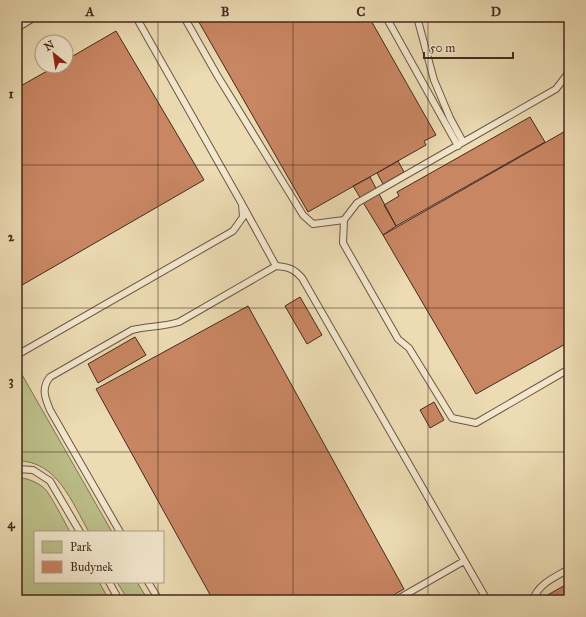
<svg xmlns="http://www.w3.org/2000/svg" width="586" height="617" viewBox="0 0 586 617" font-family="'IM FELL Great Primer',serif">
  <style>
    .green { fill: #bcbf8a; stroke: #807454 }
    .building { fill: #c98663; stroke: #44291f }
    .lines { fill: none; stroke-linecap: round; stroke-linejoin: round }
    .lane-casing { stroke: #6e5644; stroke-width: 8 }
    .lane { stroke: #f3e8ce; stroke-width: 6 }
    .grid { fill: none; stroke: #44291f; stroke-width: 1; stroke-opacity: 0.55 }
    .neatline { fill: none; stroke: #44291f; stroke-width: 1.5 }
    .grid-label { font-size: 13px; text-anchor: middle; font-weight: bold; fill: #44291f }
  </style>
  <rect width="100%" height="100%" fill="#ecdbb3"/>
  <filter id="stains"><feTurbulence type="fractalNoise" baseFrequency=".005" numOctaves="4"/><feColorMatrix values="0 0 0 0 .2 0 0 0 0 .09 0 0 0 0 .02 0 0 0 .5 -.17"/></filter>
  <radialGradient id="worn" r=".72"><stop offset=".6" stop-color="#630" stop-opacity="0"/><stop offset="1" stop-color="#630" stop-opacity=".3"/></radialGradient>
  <path class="green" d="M17 366 112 532H89C72 503 57 460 17 461Z
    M17 478C25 477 37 482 44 488 50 493 65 523 70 532H35V582H99L109 600H17Z
    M117 582H137L148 600H128Z"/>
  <path class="building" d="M196 17H369L436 135 424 141 426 145 308 212Z
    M116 31 204 180 17 288V88L56 66H66V60Z
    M530 117 545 142 396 226 384 205 399 196 397 192Z
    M569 129V342L476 394 383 235Z
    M398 161 404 172 383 184 377 173Z
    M370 177 396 226 383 235 353 186Z
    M300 297 322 335 307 344 285 306Z
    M248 306 404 589 385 600H213L96 389Z
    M135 337 146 355 98 383 88 364Z
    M434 402 444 420 430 428 420 410Z
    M569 583V600H546L544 597Z"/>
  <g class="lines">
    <defs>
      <path id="lane" d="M184 17 217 75 303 215 313 224 344 220
        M386 17 458 146
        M417 17 434 80 450 118 463 142
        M17 28 35 17
        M569 72 556 89 357 203 344 220 343 243 398 339 409 348 452 418 476 423 569 369
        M243 206 276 266
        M17 355 233 231 243 217 242 204 136 17
        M17 469 33 470 50 481 80 532
        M120 532 50 410C45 398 41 388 50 377L132 330C148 326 163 327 179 322L276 266C289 267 294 269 302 278L487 600
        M109 582 119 600
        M148 582 159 600
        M396 600 464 561
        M533 600C538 584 555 577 569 569"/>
    </defs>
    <use href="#lane" class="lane-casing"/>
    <use href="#lane" class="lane"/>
  </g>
  <path class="grid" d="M158 17V532M293 17V600M428 17V600M17 165H569M17 308H569M17 452H569M158 582V600"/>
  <rect width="586" height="617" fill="none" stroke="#ecdbb3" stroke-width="44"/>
  <rect x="34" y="531" width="130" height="52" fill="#f3e8ce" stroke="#ad9c88"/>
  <rect x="42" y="541" width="20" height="12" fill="#bcbf8a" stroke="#ad9c88"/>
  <text x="70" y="551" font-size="12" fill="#44291f">Park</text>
  <rect x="42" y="561" width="20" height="12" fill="#c98663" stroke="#ad9c88"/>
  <text x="70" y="571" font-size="12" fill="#44291f">Budynek</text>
  <g transform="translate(54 54) rotate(330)"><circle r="19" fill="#f3e8ce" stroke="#ad9c88"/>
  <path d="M0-3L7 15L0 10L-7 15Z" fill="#8f2418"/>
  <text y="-6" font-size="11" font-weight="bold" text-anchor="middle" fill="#44291f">N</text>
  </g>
  <path d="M424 52v6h89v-6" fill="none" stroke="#44291f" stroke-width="2"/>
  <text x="430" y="52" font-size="12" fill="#44291f" stroke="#f3e8ce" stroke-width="3" paint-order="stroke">50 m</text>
  <rect x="22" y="22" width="542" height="573" class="neatline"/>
  <g class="grid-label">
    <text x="90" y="16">A</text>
    <text x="225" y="16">B</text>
    <text x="361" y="16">C</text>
    <text x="496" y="16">D</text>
    <text x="11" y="98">1</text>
    <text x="11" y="241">2</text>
    <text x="11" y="385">3</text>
    <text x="11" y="528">4</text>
  </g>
  <rect width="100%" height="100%" filter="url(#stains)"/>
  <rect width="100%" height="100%" fill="url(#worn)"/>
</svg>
